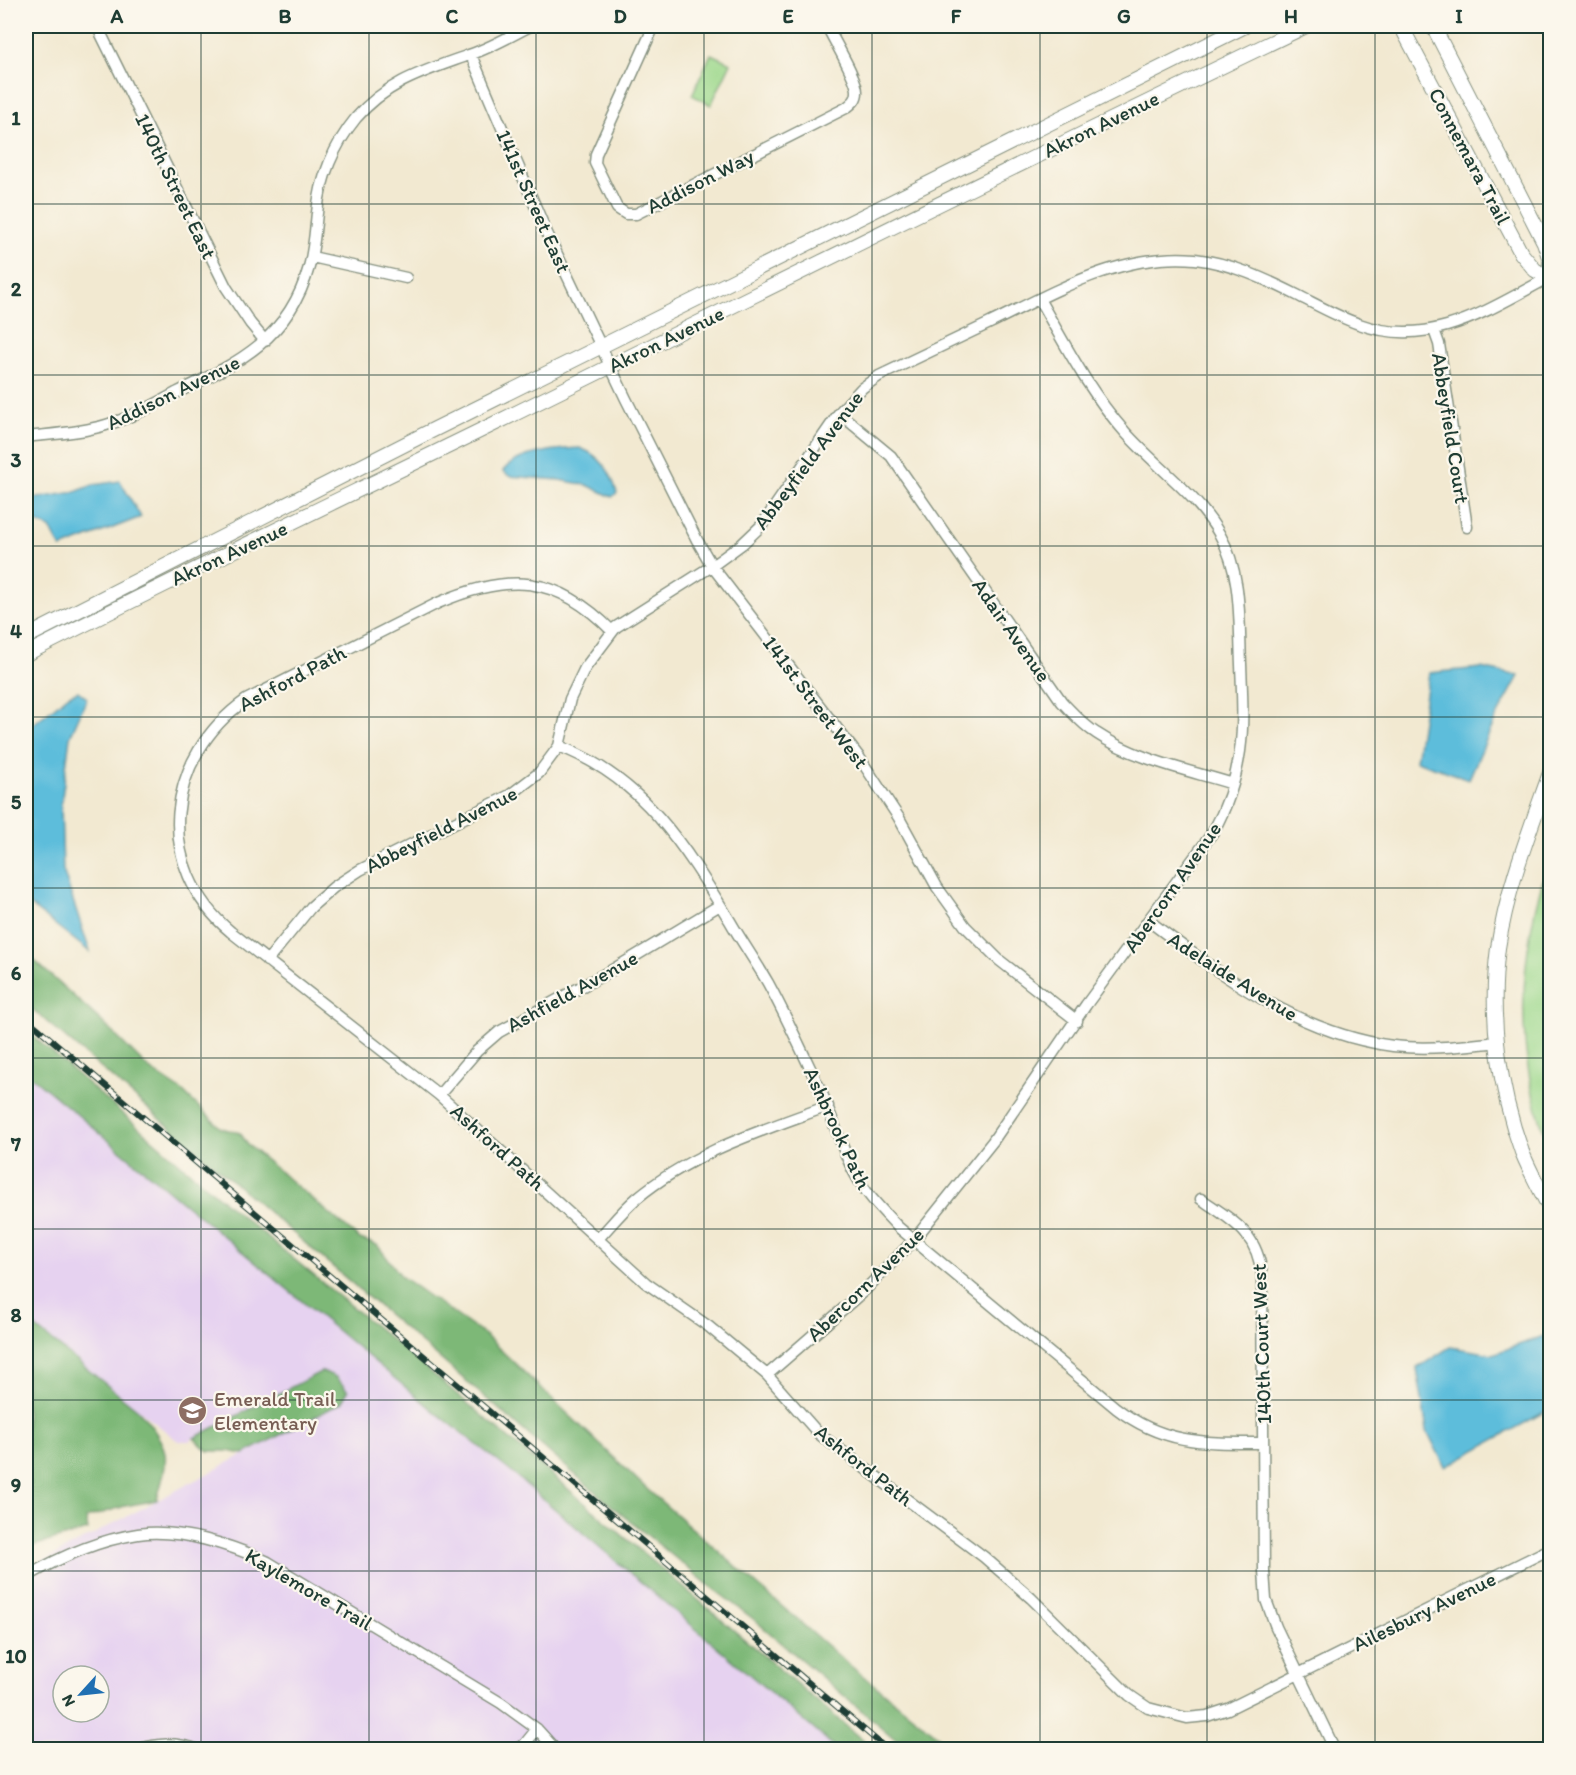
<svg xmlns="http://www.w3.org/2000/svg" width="1576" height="1775" viewBox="0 0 1576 1775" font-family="Itim,sans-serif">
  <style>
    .built { fill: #e6d2f0; fill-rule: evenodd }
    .green { fill: #9cd88b; stroke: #5e8a60; stroke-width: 1.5 }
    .forest { fill: #7db877; stroke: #4e7a56; stroke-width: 1.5 }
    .water { fill: #5dbddb; stroke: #3e7d88; stroke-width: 1.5 }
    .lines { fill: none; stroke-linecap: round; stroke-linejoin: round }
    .minor-casing { stroke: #889382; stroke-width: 13 }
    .tertiary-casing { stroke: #889382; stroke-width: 16 }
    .minor { stroke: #fff; stroke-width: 10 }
    .tertiary { stroke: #fff; stroke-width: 14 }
    .rail-casing { stroke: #1f3d34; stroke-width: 6 }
    .rail { stroke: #fbf7ec; stroke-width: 4; stroke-dasharray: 11; stroke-linecap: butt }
    .grid { fill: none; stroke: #1f3d34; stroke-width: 1.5; stroke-opacity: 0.55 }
    .labels { text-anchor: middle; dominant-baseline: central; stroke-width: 4.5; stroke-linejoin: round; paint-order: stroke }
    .street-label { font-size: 21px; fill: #1f3d34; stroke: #fbf7ec }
    .education-label { font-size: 21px; fill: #785e54; stroke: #fbf7ec; text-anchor: start }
    .neatline { fill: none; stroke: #1f3d34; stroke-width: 2 }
    .grid-label { font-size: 20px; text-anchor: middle; font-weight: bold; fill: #1f3d34 }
  </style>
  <rect width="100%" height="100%" fill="#fbf7ec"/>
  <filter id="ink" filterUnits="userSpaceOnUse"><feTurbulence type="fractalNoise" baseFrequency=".0167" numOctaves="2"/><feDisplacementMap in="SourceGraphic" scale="12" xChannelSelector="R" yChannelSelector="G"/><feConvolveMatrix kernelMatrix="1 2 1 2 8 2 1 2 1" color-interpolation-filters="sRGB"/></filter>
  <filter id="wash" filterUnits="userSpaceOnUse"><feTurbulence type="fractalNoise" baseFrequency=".008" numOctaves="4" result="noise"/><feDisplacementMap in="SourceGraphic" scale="24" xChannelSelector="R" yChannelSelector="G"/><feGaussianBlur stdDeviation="1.35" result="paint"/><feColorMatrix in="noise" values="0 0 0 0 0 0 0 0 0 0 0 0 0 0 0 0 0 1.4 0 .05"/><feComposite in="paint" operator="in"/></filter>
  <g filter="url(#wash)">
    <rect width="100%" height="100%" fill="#f2e9d1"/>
    <path class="built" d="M26 1072 459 1432 509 1470 837 1749H26V1570L341 1403 348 1391 322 1371 189 1441H178L26 1320ZM63 1676H99V1712H63Z"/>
    <path class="green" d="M711 54 731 63 711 105 692 95Z
      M1550 857V1148C1512 1054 1518 952 1550 857Z"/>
    <path class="forest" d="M26 953 100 1020 148 1068 181 1090 221 1128 240 1133 248 1145 360 1239 377 1245 402 1277 486 1336 648 1490 847 1663 954 1749H907L752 1618 711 1587 620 1513 26 1004Z
      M26 1030 227 1204 438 1378 873 1749H837L509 1470 434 1411 26 1072Z
      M26 1320 138 1410C148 1421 159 1435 164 1449 169 1463 160 1486 157 1500L125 1506 86 1518 88 1530 26 1548Z
      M322 1371 336 1377 348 1391 341 1403 244 1454 228 1451H208L194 1438Z"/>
    <path class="water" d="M580 448C601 456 611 471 617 493L612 497 587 485 559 480 509 476 503 471C516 453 559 449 580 448Z
      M120 481 141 517 61 548 50 528 26 518V497L32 499 75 492 93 485Z
      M1481 668 1519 676 1495 720 1469 779 1416 761 1429 673Z
      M78 691 87 698 70 737 61 805 63 870 90 952 26 902V730L69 695Z
      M1544 1336 1550 1345V1409L1445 1467 1427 1431 1417 1368 1450 1347 1493 1354Z"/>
  </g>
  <g filter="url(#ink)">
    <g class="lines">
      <defs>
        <path id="minor" d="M97 26 226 287 250 323 265 341
          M654 26 596 154 595 163 617 208 626 214H636L846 108C852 103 857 100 857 92 858 80 833 39 827 26
          M471 55 545 229 626 399 697 540 712 566 859 757 899 818 937 887 965 926 999 960 1077 1021
          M312 257 406 278
          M1434 330 1439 344 1467 527
          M839 413 891 456 1062 702C1073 713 1083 725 1096 733 1136 760 1188 770 1233 784
          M26 437C52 434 80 433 106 425 131 418 154 405 176 393 238 363 289 339 309 267 314 249 315 231 317 213 320 179 334 145 356 118 388 81 425 71 469 55 490 48 511 36 530 26
          M612 631C557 575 509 572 438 603L246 700C165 757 152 866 231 932L439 1095 646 1283 708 1326 767 1375 819 1434 984 1557 1031 1598 1129 1695 1148 1708 1187 1718 1207 1716 1228 1709 1550 1549
          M559 746C644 779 685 847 730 921 742 942 756 962 768 983 786 1016 802 1051 818 1085 832 1114 840 1146 855 1174 866 1194 882 1210 898 1227L1116 1408C1164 1445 1206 1443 1263 1443
          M1149 921C1222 976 1300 1034 1393 1046 1428 1050 1463 1046 1498 1042
          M267 961 311 907 334 887 360 870 510 795 539 773 559 746 570 699 585 668 616 627 712 566 742 544 762 525 839 413 862 388 879 376C916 358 953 341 990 323 1054 292 1121 252 1195 259 1231 263 1265 279 1297 295 1317 305 1338 317 1359 324 1431 350 1489 309 1550 277
          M439 1095 477 1051 499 1032 612 970 720 905
          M1201 1199C1233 1221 1258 1233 1262 1276L1264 1571 1266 1600 1276 1627 1335 1750
          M598 1239C611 1225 623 1210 637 1198 692 1152 761 1131 828 1106
          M767 1375 866 1289 913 1241 993 1141 1086 1005 1213 832C1227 807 1236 779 1240 751 1244 722 1242 693 1241 664 1239 622 1242 573 1220 535 1197 494 1156 467 1125 432 1088 390 1066 346 1039 299
          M26 1577C60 1557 98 1540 138 1534 178 1528 232 1545 268 1562L501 1703 537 1729 556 1750
          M135 1750C160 1743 174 1742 199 1750
          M514 1750 524 1745 537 1729"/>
        <path id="tertiary" d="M1401 26 1521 253 1535 270 1549 278
          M1433 26 1544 242 1550 260V281
          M26 637 425 434 1245 26
          M26 654C183 574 343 498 502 420 769 288 1037 154 1306 26
          M1550 773C1530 830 1507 888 1498 948 1489 1015 1499 1089 1522 1152 1530 1172 1541 1191 1550 1209"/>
      </defs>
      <use href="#minor" class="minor-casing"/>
      <use href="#tertiary" class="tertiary-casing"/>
      <use href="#minor" class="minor"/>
      <use href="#tertiary" class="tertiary"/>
      <defs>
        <path id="rail" d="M26 1018 888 1750"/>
      </defs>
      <use href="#rail" class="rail-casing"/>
      <use href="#rail" class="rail"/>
    </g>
  </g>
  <path class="grid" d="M201 26V1750M369 26V1750M536 26V1750M704 26V1750M872 26V1750M1040 26V1750M1207 26V1750M1375 26V1750M26 204H1550M26 375H1550M26 546H1550M26 717H1550M26 888H1550M26 1058H1550M26 1229H1550M26 1400H1550M26 1571H1550"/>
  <defs>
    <symbol id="school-disc" viewBox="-11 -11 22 22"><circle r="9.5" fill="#8d6e63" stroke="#fbf7ec"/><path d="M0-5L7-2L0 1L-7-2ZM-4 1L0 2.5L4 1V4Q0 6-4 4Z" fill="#fff"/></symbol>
  </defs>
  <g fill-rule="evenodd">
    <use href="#school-disc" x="176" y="1394" width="33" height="33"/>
  </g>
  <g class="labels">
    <g class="street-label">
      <text transform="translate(1101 124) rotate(-26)">Akron Avenue</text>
      <text transform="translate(1470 156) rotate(62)">Connemara Trail</text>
      <text transform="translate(700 181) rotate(-27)">Addison Way</text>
      <text transform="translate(176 186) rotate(64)">140th Street East</text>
      <text transform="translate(534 201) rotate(66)">141st Street East</text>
      <text transform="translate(666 339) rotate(-26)">Akron Avenue</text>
      <text transform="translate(173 392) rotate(-26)">Addison Avenue</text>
      <text transform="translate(1451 428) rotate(81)">Abbeyfield Court</text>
      <text transform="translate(808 460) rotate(-53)">Abbeyfield Avenue</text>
      <text transform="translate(229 553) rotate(-25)">Akron Avenue</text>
      <text transform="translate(1012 630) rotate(55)">Adair Avenue</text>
      <text transform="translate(292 678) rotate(-28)">Ashford Path</text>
      <text transform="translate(816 702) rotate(53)">141st Street West</text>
      <text transform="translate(441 829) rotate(-27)">Abbeyfield Avenue</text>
      <text transform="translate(1172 887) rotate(-55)">Abercorn Avenue</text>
      <text transform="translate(1233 976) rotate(32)">Adelaide Avenue</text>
      <text transform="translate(572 991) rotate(-29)">Ashfield Avenue</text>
      <text transform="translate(838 1128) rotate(65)">Ashbrook Path</text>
      <text transform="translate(498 1147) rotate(42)">Ashford Path</text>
      <text transform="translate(865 1284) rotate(-44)">Abercorn Avenue</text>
      <text transform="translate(1261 1344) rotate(-92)">140th Court West</text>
      <text transform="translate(864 1465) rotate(38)">Ashford Path</text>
      <text transform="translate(309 1589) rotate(30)">Kaylemore Trail</text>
      <text transform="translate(1424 1611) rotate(-26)">Ailesbury Avenue</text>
    </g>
    <g class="education-label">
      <text x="214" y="1398">Emerald Trail<tspan x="214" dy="24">Elementary</tspan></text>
    </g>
  </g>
  <rect width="1576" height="1775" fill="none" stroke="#fbf7ec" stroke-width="66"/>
  <g transform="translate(81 1694) rotate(243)"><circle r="28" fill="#fbf7ec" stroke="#a3ada2" stroke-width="1.5"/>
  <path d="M0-4.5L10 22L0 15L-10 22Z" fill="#1f6fb2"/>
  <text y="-9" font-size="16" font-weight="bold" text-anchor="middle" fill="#1f3d34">N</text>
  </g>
  <rect x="33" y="33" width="1510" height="1709" class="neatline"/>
  <g class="grid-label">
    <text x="117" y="23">A</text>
    <text x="285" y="23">B</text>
    <text x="452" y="23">C</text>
    <text x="620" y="23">D</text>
    <text x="788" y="23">E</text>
    <text x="956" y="23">F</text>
    <text x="1124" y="23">G</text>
    <text x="1291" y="23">H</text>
    <text x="1459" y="23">I</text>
    <text x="16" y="125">1</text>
    <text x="16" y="296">2</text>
    <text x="16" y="467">3</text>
    <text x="16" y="638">4</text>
    <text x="16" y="809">5</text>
    <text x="16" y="980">6</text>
    <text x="16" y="1151">7</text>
    <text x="16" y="1322">8</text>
    <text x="16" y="1492">9</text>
    <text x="16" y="1663">10</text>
  </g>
</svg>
